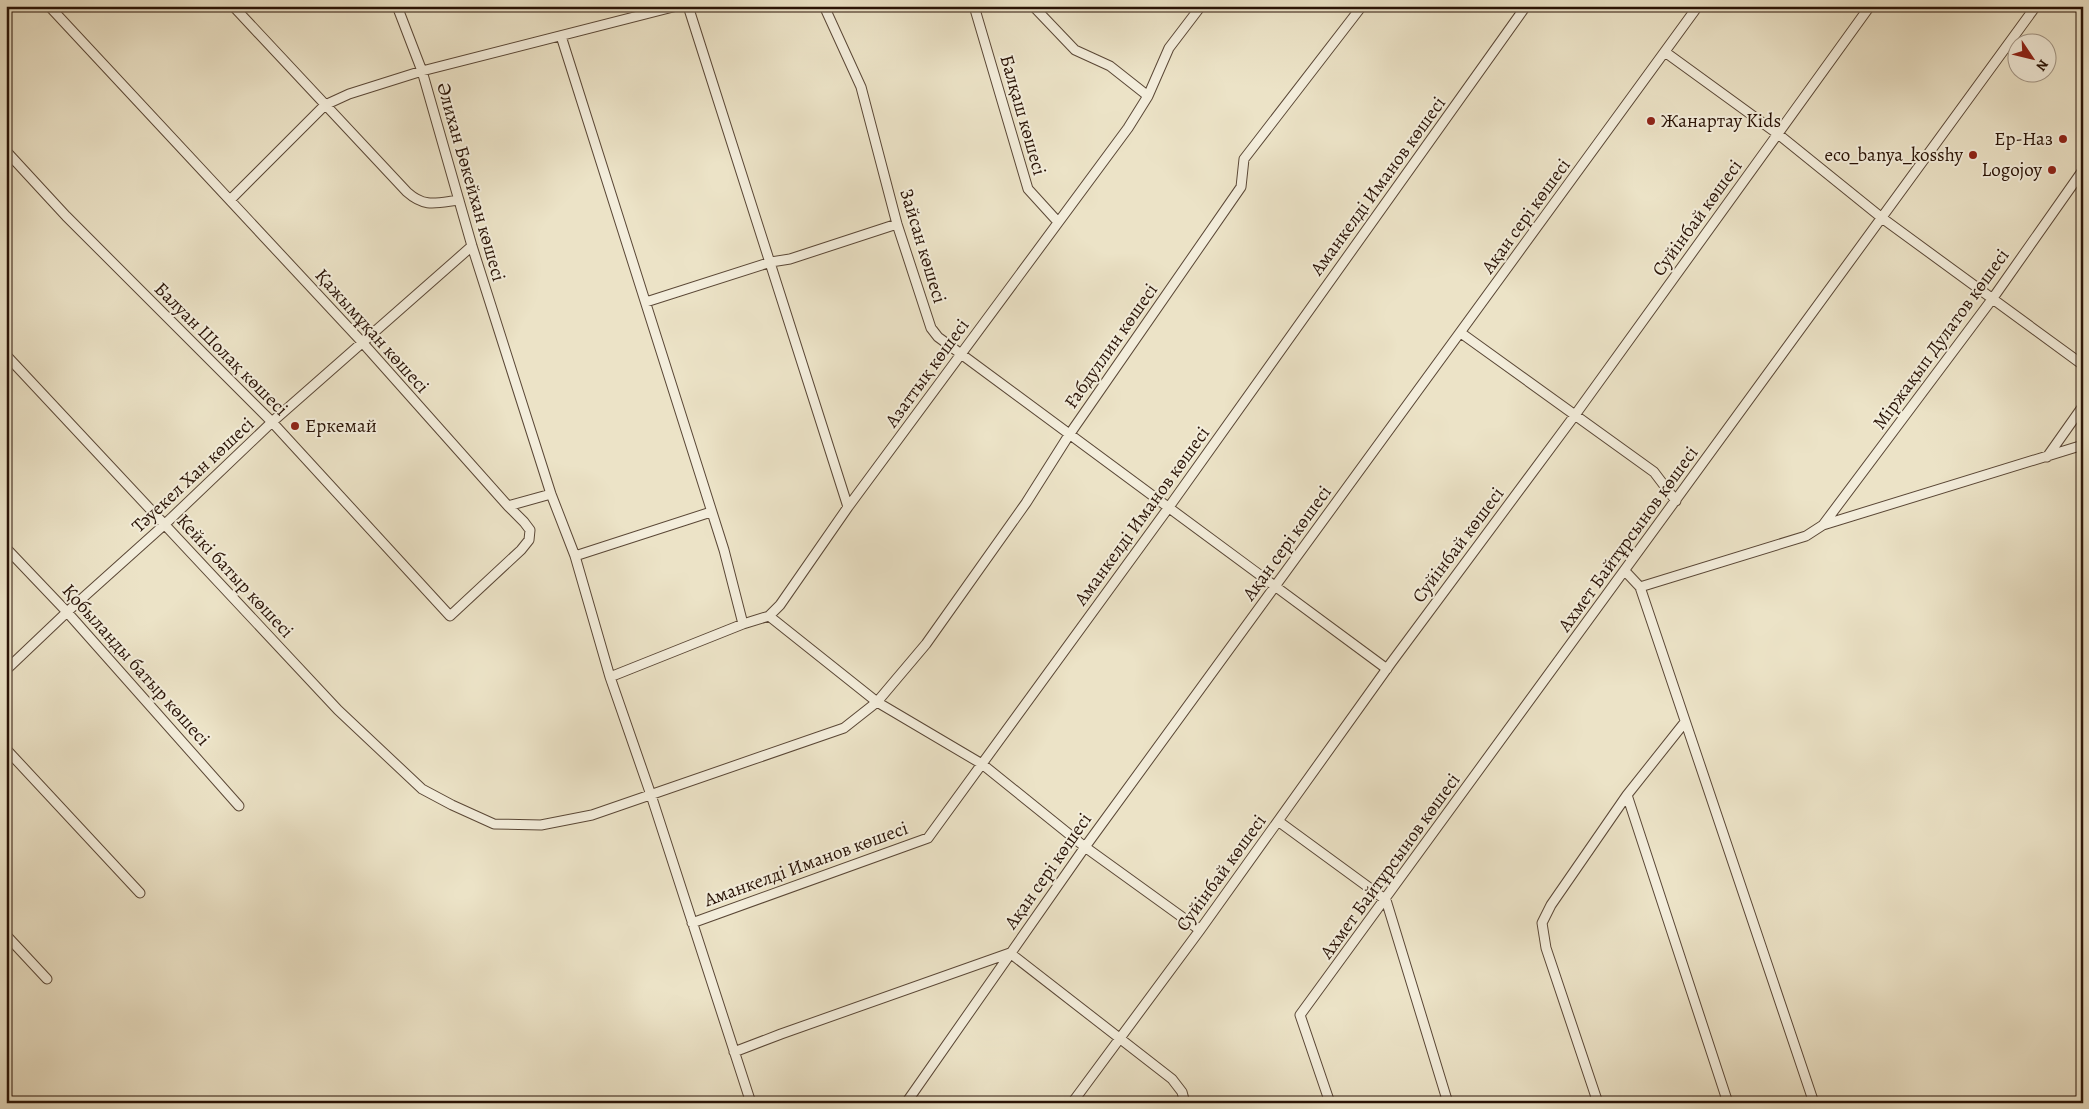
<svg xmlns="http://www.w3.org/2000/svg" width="2089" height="1109" viewBox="0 0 2089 1109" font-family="Alegreya,serif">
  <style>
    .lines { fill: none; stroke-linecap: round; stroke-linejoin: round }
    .minor-casing { stroke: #5a4736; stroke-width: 11 }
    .minor { stroke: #f3eddb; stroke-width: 9 }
    .poi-dot { fill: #8f2418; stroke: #f3eddb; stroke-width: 2 }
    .labels { text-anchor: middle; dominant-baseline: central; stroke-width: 4; stroke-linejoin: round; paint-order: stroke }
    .street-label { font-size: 19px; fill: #291306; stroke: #f3eddb }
    .poi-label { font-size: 19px; fill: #291306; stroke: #f3eddb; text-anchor: end }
  </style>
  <rect width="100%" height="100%" fill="#ece3c7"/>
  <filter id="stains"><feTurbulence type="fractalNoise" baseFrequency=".004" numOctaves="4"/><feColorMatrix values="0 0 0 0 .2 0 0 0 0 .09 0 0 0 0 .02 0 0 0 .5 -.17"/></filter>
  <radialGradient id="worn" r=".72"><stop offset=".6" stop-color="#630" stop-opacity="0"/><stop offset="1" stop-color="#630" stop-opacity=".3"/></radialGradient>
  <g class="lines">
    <defs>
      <path id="minor" d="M49 6 362 342 508 506 551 494
        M233 6 407 192C425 208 436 203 459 200
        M397 6 422 71 472 246 551 494 575 556 610 677 651 795 751 1103
        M688 6 848 507
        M824 6 861 87 897 224 931 328 938 337 1387 669
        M974 6 1028 189 1058 222
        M1033 6 1075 50 1110 66 1148 96
        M561 36 724 550 743 624
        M1665 52 1778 134 1882 218 2083 365
        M6 151 66 216 272 422 450 616 521 550 529 540 530 530 524 522 508 506
        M230 200 325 105 349 94 422 71 677 6
        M646 302 771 262 790 259 897 224
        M1461 333 1654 472 1676 501
        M6 355 338 710 422 789 452 805 494 824 541 825 592 815 844 728 877 702 926 644 1026 503 1069 435 1241 187 1244 159 1362 6
        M2047 457 2083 406
        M1823 525 1993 298 2083 170
        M6 548 67 612 239 806
        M575 556 711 512
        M1625 571 1640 587 1806 536 1823 525 2083 445
        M1640 587 1814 1103
        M769 616 877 702 982 764 1085 847 1200 930
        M6 670 67 612 164 525 272 422 472 246
        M610 677 743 624 769 616 780 605 848 507 1128 128 1148 96 1169 48 1201 6
        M6 749 140 893
        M1627 795 1728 1103
        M1278 821 1386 900 1448 1103
        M692 923 928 838 1169 507 1526 6
        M6 935 47 979
        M734 1052 781 1034 1010 953 1172 1079 1182 1092 1185 1103
        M906 1103 1085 847 1698 6
        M1072 1103 1200 930 1391 663 1575 415 1870 6
        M1330 1103 1300 1015 2036 6
        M1598 1103 1546 948 1542 923 1551 905 1627 795 1685 722"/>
    </defs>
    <use href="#minor" class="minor-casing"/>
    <use href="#minor" class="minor"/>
  </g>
  <g class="poi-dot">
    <circle cx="1651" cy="121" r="5"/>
    <circle cx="2063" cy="139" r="5"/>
    <circle cx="1973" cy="155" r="5"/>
    <circle cx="2052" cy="170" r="5"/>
    <circle cx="295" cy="426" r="5"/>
  </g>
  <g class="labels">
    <g class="street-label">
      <text transform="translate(1023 115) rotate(74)">Балқаш көшесі</text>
      <text transform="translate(471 182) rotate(74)">Әлихан Бөкейхан көшесі</text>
      <text transform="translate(1378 186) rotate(-54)">Аманкелді Иманов көшесі</text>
      <text transform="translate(1526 216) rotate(-54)">Ақан сері көшесі</text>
      <text transform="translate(1697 218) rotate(-54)">Суйінбай көшесі</text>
      <text transform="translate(923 246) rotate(73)">Зайсан көшесі</text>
      <text transform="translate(372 331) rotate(48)">Қажымұқан көшесі</text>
      <text transform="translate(1941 339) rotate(-54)">Міржақып Дулатов көшесі</text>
      <text transform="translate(1111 346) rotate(-55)">Ғабдуллин көшесі</text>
      <text transform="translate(221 349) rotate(45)">Балуан Шолақ көшесі</text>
      <text transform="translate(927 373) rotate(-54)">Азаттық көшесі</text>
      <text transform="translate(193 475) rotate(-43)">Тәуекел Хан көшесі</text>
      <text transform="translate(1142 516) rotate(-54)">Аманкелді Иманов көшесі</text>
      <text transform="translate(1628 539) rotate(-54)">Ахмет Байтұрсынов көшесі</text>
      <text transform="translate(1287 543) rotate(-54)">Ақан сері көшесі</text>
      <text transform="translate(1458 545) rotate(-53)">Суйінбай көшесі</text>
      <text transform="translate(235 576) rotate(47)">Кейкі батыр көшесі</text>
      <text transform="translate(136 665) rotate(48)">Қобыланды батыр көшесі</text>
      <text transform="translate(806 864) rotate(-20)">Аманкелді Иманов көшесі</text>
      <text transform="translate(1390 866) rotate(-54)">Ахмет Байтұрсынов көшесі</text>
      <text transform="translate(1048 871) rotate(-55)">Ақан сері көшесі</text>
      <text transform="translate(1221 873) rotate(-54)">Суйінбай көшесі</text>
    </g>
    <g class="poi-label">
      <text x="1661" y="121" text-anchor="start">Жанартау Kids</text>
      <text x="2053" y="139">Ер-Наз</text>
      <text x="1963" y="155">eco_banya_kosshy</text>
      <text x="2042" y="170">Logojoy</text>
      <text x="305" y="426" text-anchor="start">Еркемай</text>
    </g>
  </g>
  <rect width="2089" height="1109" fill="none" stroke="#ece3c7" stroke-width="25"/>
  <rect x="8" y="8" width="2074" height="1094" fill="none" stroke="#291306" stroke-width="2.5"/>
  <rect x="12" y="12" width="2064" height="1084" fill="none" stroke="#291306"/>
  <g transform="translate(2032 58) rotate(125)"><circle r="24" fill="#f3eddb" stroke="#a29686"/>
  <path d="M0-4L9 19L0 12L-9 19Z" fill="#8f2418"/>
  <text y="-8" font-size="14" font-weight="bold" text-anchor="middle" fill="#291306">N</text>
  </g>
  <rect width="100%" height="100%" filter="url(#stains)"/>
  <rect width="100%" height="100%" fill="url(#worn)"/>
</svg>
